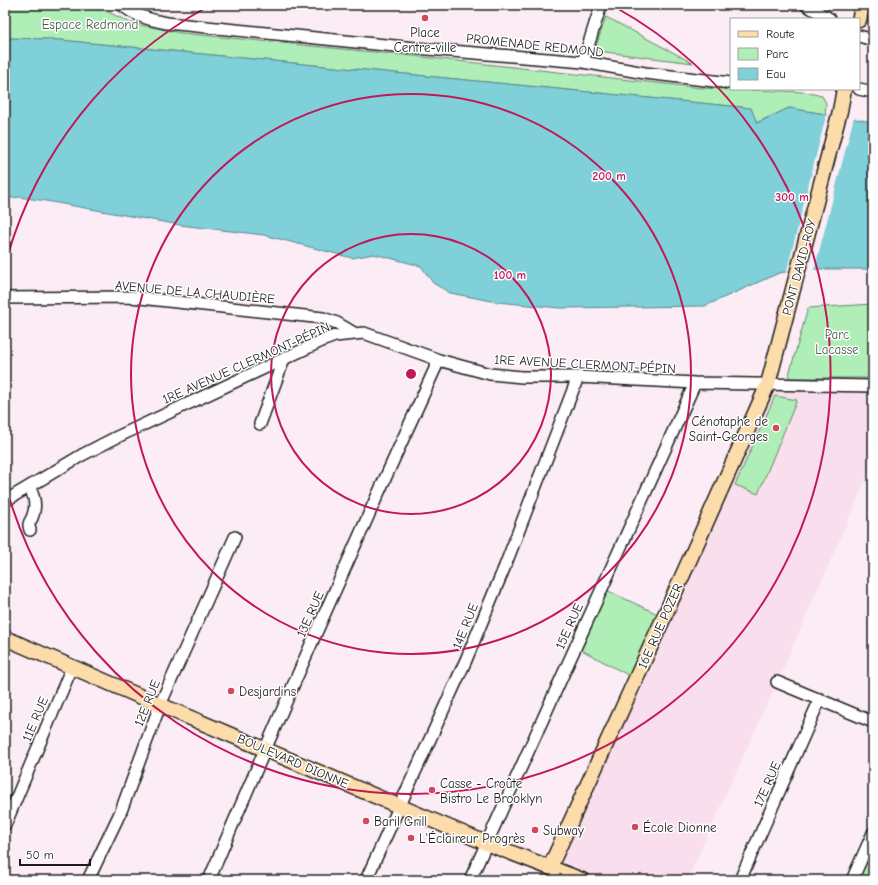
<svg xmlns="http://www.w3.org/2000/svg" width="878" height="885" viewBox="0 0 878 885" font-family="'Comic Neue',sans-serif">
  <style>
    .built { fill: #f9dfee }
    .green { fill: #afeeb6; stroke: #668569 }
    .water { fill: #7fd0d9; stroke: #57888d }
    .pier { fill: #fbecf5 }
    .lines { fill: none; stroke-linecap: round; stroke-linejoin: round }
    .minor-casing { stroke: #1c1c1c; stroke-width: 14 }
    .major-casing { stroke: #1c1c1c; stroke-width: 17 }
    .minor { stroke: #fff; stroke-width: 11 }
    .major { stroke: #fddcac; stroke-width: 14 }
    .ring { fill: none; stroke: #c2185b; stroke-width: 2 }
    .poi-dot { fill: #d1495b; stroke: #fff; stroke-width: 1.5 }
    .labels { text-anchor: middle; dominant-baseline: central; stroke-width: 3; stroke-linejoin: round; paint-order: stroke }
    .park-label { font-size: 13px; fill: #485b4a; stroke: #fff }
    .poi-label { font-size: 13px; fill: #1c1c1c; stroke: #fff; text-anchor: start }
    .street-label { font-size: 13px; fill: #1c1c1c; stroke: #fff }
    .centre { fill: #c2185b; stroke: #fff; stroke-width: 2 }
    .ring-label { font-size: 12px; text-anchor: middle; font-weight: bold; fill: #c2185b; stroke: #fff; stroke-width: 3; stroke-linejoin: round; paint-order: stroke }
  </style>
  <rect width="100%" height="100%" fill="#fbecf5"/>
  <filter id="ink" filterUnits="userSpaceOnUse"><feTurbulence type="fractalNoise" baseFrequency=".025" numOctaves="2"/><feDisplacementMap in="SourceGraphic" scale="8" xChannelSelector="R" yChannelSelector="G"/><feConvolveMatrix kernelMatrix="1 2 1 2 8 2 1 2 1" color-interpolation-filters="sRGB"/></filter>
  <g filter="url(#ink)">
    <path class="built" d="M768 384 873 386V464L782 671 687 880H580L550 867Z"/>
    <path class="green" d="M5 5H55L74 7 75 5H100L104 10 131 23 181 33 413 56 702 88 805 92 822 96 826 103 825 114 789 108 756 123 751 108 50 39 5 38Z
      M606 17 693 63 597 51 596 46Z
      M873 304V378H788L808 308Z
      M775 396 797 400 758 494 735 485Z
      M606 590 664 617 637 680 578 648Z
      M873 842V880H856Z"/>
    <path class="water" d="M5 38 50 39 751 108 757 123 789 108 873 122V269H805L779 273 705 306 560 308 497 302 450 293 433 283 421 266 374 254 352 258 264 235 180 225 46 201 19 197 5 199Z"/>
    <path class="pier" d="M827 112 854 117 814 271 786 274Z"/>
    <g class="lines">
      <defs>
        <path id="minor" d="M122 5C135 16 151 20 167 23L415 48 583 62 645 73 731 83
          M806 5 830 19
          M859 36 873 40
          M583 62 601 5
          M859 89 873 92
          M5 298 131 297 323 318 337 323 354 333
          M260 424 284 359
          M29 487C35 497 37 506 32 518 29 523 28 524 30 530
          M5 501 82 455 117 437 324 340 335 336 364 333 439 360 490 374 522 377H578L695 383 873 386
          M777 682 873 722
          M5 825 72 667
          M88 880 121 811 160 705 235 537
          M209 880C283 706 360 532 439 360
          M366 880 466 660 505 566 578 377
          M470 880 695 383
          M740 880 820 699
          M852 880 873 833"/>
        <path id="major" d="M859 20 863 5
          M5 638 160 705 486 843 582 880
          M550 867 664 617 768 384 840 111 844 89"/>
      </defs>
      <use href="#minor" class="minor-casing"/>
      <use href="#major" class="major-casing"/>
      <use href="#minor" class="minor"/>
      <use href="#major" class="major"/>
    </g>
  </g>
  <g class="ring">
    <circle cx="411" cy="374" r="140"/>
    <circle cx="411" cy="374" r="280"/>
    <path d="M5 265A420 420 0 0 1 207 7M615 7A420 420 0 1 1 5 483"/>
  </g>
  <g class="poi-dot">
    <circle cx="425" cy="18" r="4"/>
    <circle cx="776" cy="428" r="4"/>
    <circle cx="231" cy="691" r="4"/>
    <circle cx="432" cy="790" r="4"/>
    <circle cx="366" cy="821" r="4"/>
    <circle cx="635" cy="827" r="4"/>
    <circle cx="535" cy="830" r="4"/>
    <circle cx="411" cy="838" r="4"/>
  </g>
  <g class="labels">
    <g class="park-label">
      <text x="90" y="24">Espace Redmond</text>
      <text x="837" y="334">Parc<tspan x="837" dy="15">Lacasse</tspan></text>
    </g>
    <g class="poi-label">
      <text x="425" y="32" text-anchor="middle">Place<tspan x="425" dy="15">Centre-ville</tspan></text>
      <text x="768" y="421" text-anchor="end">Cénotaphe de<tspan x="768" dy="15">Saint-Georges</tspan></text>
      <text x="239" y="691">Desjardins</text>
      <text x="440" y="783">Casse - Croûte<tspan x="440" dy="15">Bistro Le Brooklyn</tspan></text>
      <text x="374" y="821">Baril Grill</text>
      <text x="643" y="827">École Dionne</text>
      <text x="543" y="830">Subway</text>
      <text x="419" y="838">L'Éclaireur Progrès</text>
    </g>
    <g class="street-label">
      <text transform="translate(535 45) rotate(6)">PROMENADE REDMOND</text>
      <text transform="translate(799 267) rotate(-75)">PONT DAVID-ROY</text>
      <text transform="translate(195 292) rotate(5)">AVENUE DE LA CHAUDIÈRE</text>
      <text transform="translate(246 363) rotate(-24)">1RE AVENUE CLERMONT-PÉPIN</text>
      <text transform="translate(585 364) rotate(3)">1RE AVENUE CLERMONT-PÉPIN</text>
      <text transform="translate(310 614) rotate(-66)">13E RUE</text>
      <text transform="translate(465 626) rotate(-68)">14E RUE</text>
      <text transform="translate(569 626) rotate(-66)">15E RUE</text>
      <text transform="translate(660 626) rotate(-66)">16E RUE POZER</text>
      <text transform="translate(147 703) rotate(-68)">12E RUE</text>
      <text transform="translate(35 719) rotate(-67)">11E RUE</text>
      <text transform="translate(293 761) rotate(23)">BOULEVARD DIONNE</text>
      <text transform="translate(767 784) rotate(-66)">17E RUE</text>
    </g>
  </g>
  <circle cx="411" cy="374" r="6" class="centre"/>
  <g class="ring-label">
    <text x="609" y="180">200 m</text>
    <text x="792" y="201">300 m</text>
    <text x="510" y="279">100 m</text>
  </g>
  <rect width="878" height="885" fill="none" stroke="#fff" stroke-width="20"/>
  <rect x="10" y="10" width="858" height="865" fill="none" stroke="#1c1c1c" stroke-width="1.5" filter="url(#ink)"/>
  <rect x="730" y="18" width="130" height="72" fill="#ffffff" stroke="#a4a4a4"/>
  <rect x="738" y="31" width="20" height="6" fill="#fddcac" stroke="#a4a4a4"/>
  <text x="766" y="38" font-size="12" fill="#1c1c1c">Route</text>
  <rect x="738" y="48" width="20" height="12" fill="#afeeb6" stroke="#a4a4a4"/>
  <text x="766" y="58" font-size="12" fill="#1c1c1c">Parc</text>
  <rect x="738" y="68" width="20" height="12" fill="#7fd0d9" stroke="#a4a4a4"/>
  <text x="766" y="78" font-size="12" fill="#1c1c1c">Eau</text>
  <path d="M20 859v6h70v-6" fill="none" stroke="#1c1c1c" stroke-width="2"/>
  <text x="26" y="859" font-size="12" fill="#1c1c1c" stroke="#ffffff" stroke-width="3" paint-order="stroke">50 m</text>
</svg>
